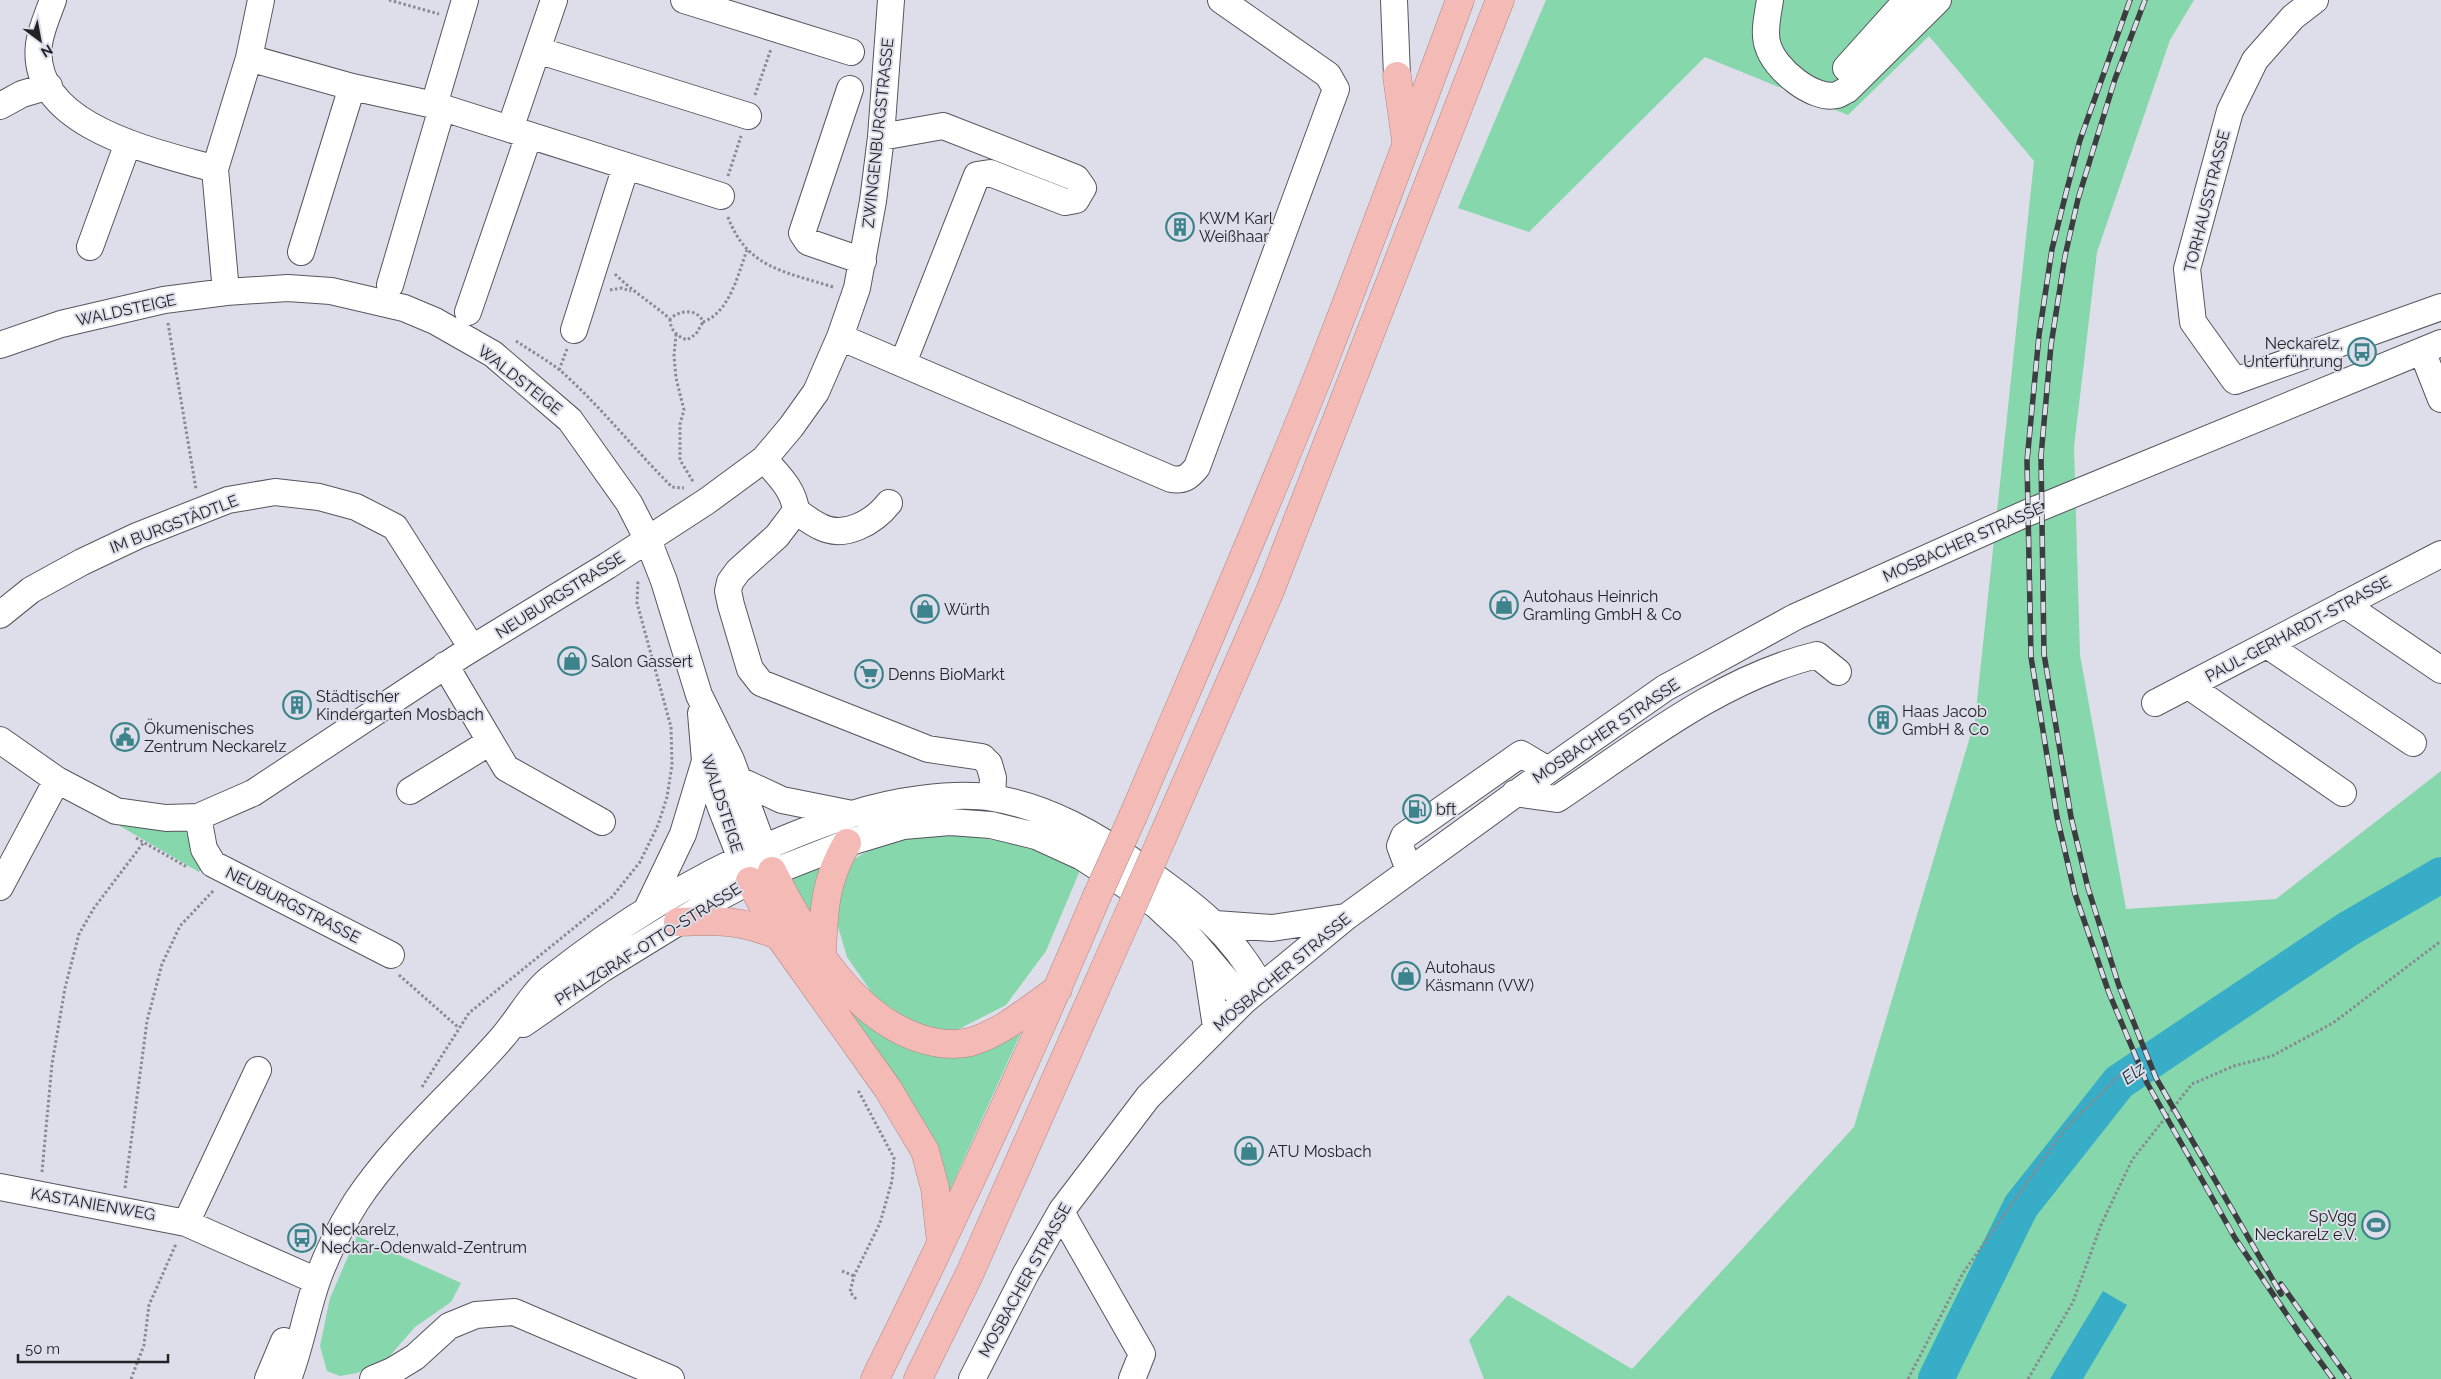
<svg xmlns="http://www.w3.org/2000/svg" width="2441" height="1379" viewBox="0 0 2441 1379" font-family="Raleway,sans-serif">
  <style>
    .green { fill: #86d7ab }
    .water { fill: #38adc7 }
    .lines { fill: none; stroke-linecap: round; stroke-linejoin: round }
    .river { stroke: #38adc7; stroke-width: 36 }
    .minor-casing { stroke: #55565f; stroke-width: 28 }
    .highway-casing { stroke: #ab8584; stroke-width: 29 }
    .path { stroke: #898991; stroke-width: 3; stroke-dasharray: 2.5 2.5; stroke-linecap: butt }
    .minor { stroke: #fff; stroke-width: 26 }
    .highway { stroke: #f4bab6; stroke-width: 28 }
    .rail-casing { stroke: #3c3c41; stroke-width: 5.5 }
    .rail { stroke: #dddee9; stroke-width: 4; stroke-dasharray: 11; stroke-linecap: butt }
    .highway-bridge-casing { stroke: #ab8584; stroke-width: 29; stroke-linecap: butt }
    .highway-bridge { stroke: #f4bab6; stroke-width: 28 }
    .labels { text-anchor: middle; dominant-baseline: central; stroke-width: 4; stroke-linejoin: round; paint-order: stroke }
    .street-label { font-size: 16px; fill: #232327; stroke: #dddee9 }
    .poi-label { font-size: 16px; fill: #232327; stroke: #dddee9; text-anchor: start }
    .water-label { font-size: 18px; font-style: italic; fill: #192d32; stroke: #dddee9 }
  </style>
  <rect width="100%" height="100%" fill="#dddee9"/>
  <path class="green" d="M1546 0H2194L2170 40 2097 252 2074 447 2080 655 2126 909 2276 899 2441 771V1379H1484L1469 1340 1508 1295 1632 1369 1854 1127 1975 720 2034 161 1929 36 1848 115 1705 57 1529 232 1458 208Z
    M120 822 181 828 192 837 204 866 199 872 120 826Z
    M963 835 1043 848 1081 868 1046 951 1006 1005 955 1031 914 1027 879 1003 847 957 832 906 848 863 874 847 911 837Z
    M823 864 814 921 789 879Z
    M785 921 859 1017 884 1036 906 1046 1023 1028 944 1203Z
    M357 1236 461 1283 451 1302 415 1327 387 1359 357 1373 340 1376 327 1371 320 1346 330 1298Z"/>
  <path class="water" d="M2103 1291 2127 1305 2083 1379H2050Z"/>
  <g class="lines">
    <path class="river" d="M1936 1379 2021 1206 2119 1082 2348 929 2441 875"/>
    <defs>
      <path id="minor" d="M53 0C48 14 41 29 39 44 29 127 157 152 215 169
        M684 0 851 52
        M1394 0 1397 76
        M1770 0C1768 14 1763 33 1768 46 1774 68 1813 101 1837 95 1840 94 1844 91 1847 90L1938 0
        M2315 0 2293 17 2255 60 2230 111 2187 269 2193 322 2235 381 2441 307
        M537 50 748 116
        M249 58 352 87 434 105 721 196
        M1846 68 1907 0
        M850 89 802 233 808 242 863 261
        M434 105 465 0
        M0 106 22 94 49 86
        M510 129 554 0
        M881 137 943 126 1076 178 1083 188 1076 200 1065 202 990 173 977 175 903 363
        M90 247 128 143
        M301 252 352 87
        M390 285 442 108
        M226 292 215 169 249 58 261 0
        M468 312 529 135
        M574 330 626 166
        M840 337 1171 479C1184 481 1189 477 1197 467L1336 89 1328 75 1221 0
        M0 345 61 324 164 300 226 292 288 288 331 291 404 308 435 321 493 354 570 420 629 503 648 540 664 581 699 695 731 760 769 863
        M2422 351 2441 399
        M764 459C777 474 794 489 796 511L777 536 738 571 730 582 728 591 731 605 750 669 761 683 928 749 982 757 989 764 993 778 992 797
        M796 511C803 516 811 522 819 526 844 540 874 522 889 503
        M2344 604 2441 670
        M0 615 31 590 82 562 137 536 228 500 275 492 319 497 356 507 395 527 472 648
        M2267 645 2413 743
        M445 665 506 768 602 822
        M2189 686 2343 793
        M2155 703 2441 554
        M701 713 705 761 721 808 747 874
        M0 740 57 780 116 811 166 818 198 817 253 793 463 654 607 566 707 501 764 459 791 427 816 392 840 337 857 288 873 201 881 137 891 0
        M737 779 782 800 847 813
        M410 791 490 742
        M1515 793 1557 799C1638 745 1721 678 1817 655L1838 672
        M198 817 204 849 213 864 391 955
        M1409 870 1400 846 1404 836 1521 754 1548 770
        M0 887 57 780
        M648 907 683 834 705 761
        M1215 924 1272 928 1345 917
        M1205 955 1216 1027
        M523 1024 602 969 716 899 750 881 847 843 903 826 950 822 991 825 1036 836 1082 857 1156 905 1186 933 1244 1001
        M0 1187 186 1223 317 1281
        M1062 1210 1066 1221 1142 1354 1132 1379
        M186 1223 258 1070
        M268 1379 284 1341
        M288 1379C301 1346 306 1311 318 1278 328 1251 341 1226 356 1202 397 1140 453 1094 501 1039 518 1020 531 994 551 978 623 921 698 875 782 840 828 821 872 805 921 799 944 796 970 794 993 798 1048 807 1097 835 1141 867 1192 903 1231 931 1261 987
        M373 1379 392 1371 415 1357 449 1326 476 1315 514 1312 671 1379
        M972 1379 1025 1275 1062 1210 1148 1097 1244 1001 1346 917 1558 763 1665 688 1795 617 2027 513 2441 343"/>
      <path id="highway" d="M1397 76 1406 141
        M1133 816C1197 666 1263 516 1323 364 1370 243 1415 122 1460 0
        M1163 836 1270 591 1500 0
        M772 871C805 936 853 1022 929 1041 941 1044 957 1045 970 1042 1002 1033 1030 1008 1058 989
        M750 881 779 936 888 1089 925 1151 935 1188 941 1243
        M678 922C717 920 743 920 779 936
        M822 954C824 909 824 883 847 843
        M875 1379C954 1220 1028 1059 1097 896
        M918 1379 969 1275 1127 918"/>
    </defs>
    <use href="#minor" class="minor-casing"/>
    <use href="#highway" class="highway-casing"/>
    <path class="path" d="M389 0 439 14
      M755 95 771 49
      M728 176 741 136
      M728 217C747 269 787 272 833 287
      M615 274C632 291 652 303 670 319 679 310 698 308 703 322 730 312 738 274 747 250
      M610 290 621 288 631 291
      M670 319C670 330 677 336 687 340L696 334 703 322
      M168 323 196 489
      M676 334 674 356 676 378 684 410 680 424V460L694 483
      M516 341C531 351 547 360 561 371 601 407 634 449 672 487L684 488
      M559 370 567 349
      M136 838 187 867
      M399 975 459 1028
      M422 1087 469 1013 612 897 640 862 658 825 667 797 672 765 671 727 637 603 638 580
      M42 1172 52 1064 65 988 79 934 94 908 144 842
      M125 1188 147 1021 162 964 180 926 214 890
      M842 1271 854 1276
      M856 1299 850 1292 854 1276 880 1223 892 1181 894 1158 858 1090
      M131 1379 144 1345 149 1305 176 1244
      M1908 1379 1963 1273 2065 1129 2131 1064
      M2028 1379 2073 1302 2101 1225 2132 1160 2192 1084 2234 1066 2272 1056 2333 1023 2441 941"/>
    <use href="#minor" class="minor"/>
    <use href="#highway" class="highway"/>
    <defs>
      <path id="rail" d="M2130 0 2080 140 2066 193 2052 249 2039 335 2027 461 2031 657 2057 817 2075 894 2109 993 2147 1083 2235 1238 2300 1334 2333 1379
        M2145 0 2115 79 2078 199 2065 256 2051 345 2041 456 2044 654 2071 817 2088 888 2119 986 2156 1078 2281 1294
        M2281 1284 2349 1379"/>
    </defs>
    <use href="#rail" class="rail-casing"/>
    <use href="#rail" class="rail"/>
    <defs>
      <path id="highway-bridge" d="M1097 896 1133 816
        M1127 918 1163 836"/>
    </defs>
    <use href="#highway-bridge" class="highway-bridge-casing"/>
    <use href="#highway-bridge" class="highway-bridge"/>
  </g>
  <defs>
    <symbol id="building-ring" viewBox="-11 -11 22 22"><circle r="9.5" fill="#dddee9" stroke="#3c838b" stroke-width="1.5"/><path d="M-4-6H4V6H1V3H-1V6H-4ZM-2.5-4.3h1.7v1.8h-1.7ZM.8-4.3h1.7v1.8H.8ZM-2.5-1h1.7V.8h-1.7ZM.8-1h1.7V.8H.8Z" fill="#3c838b"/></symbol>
    <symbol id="bus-ring" viewBox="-11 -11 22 22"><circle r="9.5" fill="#dddee9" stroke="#3c838b" stroke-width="1.5"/><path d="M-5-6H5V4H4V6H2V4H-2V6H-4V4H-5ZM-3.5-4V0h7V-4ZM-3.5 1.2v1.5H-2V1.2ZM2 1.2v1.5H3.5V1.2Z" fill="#3c838b"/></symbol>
    <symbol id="shop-ring" viewBox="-11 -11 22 22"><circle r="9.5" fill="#dddee9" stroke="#3c838b" stroke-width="1.5"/><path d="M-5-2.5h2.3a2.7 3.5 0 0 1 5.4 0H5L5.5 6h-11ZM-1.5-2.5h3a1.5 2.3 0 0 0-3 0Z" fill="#3c838b"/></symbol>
    <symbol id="supermarket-ring" viewBox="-11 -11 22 22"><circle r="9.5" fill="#dddee9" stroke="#3c838b" stroke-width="1.5"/><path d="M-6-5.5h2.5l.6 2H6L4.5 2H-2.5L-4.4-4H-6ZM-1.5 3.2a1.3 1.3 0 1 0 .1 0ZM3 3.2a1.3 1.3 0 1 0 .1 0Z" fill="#3c838b"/></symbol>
    <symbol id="civic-ring" viewBox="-11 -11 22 22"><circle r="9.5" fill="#dddee9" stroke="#3c838b" stroke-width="1.5"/><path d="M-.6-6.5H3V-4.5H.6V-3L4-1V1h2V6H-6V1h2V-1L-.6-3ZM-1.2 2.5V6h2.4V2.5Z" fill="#3c838b"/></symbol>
    <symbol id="fuel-ring" viewBox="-11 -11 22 22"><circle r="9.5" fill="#dddee9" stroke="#3c838b" stroke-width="1.5"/><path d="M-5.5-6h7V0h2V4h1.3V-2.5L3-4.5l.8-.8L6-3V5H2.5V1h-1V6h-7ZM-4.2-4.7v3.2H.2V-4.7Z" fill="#3c838b"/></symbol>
    <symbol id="stadium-ring" viewBox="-11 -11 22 22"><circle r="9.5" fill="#dddee9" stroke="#3c838b" stroke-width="1.5"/><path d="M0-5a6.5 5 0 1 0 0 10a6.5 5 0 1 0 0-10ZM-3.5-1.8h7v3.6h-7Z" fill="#3c838b"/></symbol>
  </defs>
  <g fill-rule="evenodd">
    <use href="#building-ring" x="1164" y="211" width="32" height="32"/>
    <use href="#bus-ring" x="2346" y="336" width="32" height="32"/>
    <use href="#shop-ring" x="1488" y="589" width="32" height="32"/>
    <use href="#shop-ring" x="909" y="593" width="32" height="32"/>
    <use href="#shop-ring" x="556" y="645" width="32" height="32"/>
    <use href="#supermarket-ring" x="853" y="658" width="32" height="32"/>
    <use href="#building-ring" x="281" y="689" width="32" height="32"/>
    <use href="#building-ring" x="1867" y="704" width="32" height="32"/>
    <use href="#civic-ring" x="109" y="721" width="32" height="32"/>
    <use href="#fuel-ring" x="1401" y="793" width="32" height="32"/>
    <use href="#shop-ring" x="1390" y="960" width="32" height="32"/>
    <use href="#shop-ring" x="1233" y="1135" width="32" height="32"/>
    <use href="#stadium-ring" x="2360" y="1209" width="32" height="32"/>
    <use href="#bus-ring" x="286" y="1222" width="32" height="32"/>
  </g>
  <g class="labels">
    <g class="street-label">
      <text transform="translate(878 133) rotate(-84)">ZWINGENBURGSTRASSE</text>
      <text transform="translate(2207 201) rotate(-76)">TORHAUSSTRASSE</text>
      <text transform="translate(126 310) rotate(-12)">WALDSTEIGE</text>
      <text transform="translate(520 380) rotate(38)">WALDSTEIGE</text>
      <text transform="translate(174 524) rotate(-21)">IM BURGSTÄDTLE</text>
      <text transform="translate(1963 542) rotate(-24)">MOSBACHER STRASSE</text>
      <text transform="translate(560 595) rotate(-32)">NEUBURGSTRASSE</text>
      <text transform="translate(2298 629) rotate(-28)">PAUL-GERHARDT-STRASSE</text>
      <text transform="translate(1606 731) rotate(-34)">MOSBACHER STRASSE</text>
      <text transform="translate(722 804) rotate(72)">WALDSTEIGE</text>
      <text transform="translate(293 905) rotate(27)">NEUBURGSTRASSE</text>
      <text transform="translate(648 944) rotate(-32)">PFALZGRAF-OTTO-STRASSE</text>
      <text transform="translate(1282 972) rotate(-40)">MOSBACHER STRASSE</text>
      <text transform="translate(93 1204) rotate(10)">KASTANIENWEG</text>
      <text transform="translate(1025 1280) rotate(-61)">MOSBACHER STRASSE</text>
    </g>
    <g class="poi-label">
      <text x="1199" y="218">KWM Karl<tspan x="1199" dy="18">Weißhaar</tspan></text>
      <text x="2343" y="343" text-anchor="end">Neckarelz,<tspan x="2343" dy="18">Unterführung</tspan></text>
      <text x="1523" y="596">Autohaus Heinrich<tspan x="1523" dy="18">Gramling GmbH &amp; Co</tspan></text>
      <text x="944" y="609">Würth</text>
      <text x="591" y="661">Salon Gassert</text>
      <text x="888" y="674">Denns BioMarkt</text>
      <text x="316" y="696">Städtischer<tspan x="316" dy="18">Kindergarten Mosbach</tspan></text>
      <text x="1902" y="711">Haas Jacob<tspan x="1902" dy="18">GmbH &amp; Co</tspan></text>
      <text x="144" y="728">Ökumenisches<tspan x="144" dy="18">Zentrum Neckarelz</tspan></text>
      <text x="1436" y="809">bft</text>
      <text x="1425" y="967">Autohaus<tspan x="1425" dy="18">Käsmann (VW)</tspan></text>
      <text x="1268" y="1151">ATU Mosbach</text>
      <text x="2357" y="1216" text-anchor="end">SpVgg<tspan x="2357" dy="18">Neckarelz e.V.</tspan></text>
      <text x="321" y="1229">Neckarelz,<tspan x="321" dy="18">Neckar-Odenwald-Zentrum</tspan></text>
    </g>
    <g class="water-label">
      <text transform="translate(2133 1073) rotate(-36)">Elz</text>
    </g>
  </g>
  <g transform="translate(40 40) rotate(148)" stroke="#dddee9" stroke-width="4" paint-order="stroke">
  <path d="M0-4L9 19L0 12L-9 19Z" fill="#232327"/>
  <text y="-8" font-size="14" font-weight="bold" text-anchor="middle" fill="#232327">N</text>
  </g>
  <path d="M18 1354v8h150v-8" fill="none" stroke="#232327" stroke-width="2.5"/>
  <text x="25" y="1354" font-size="15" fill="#232327" stroke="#dddee9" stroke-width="4" paint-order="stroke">50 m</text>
</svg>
